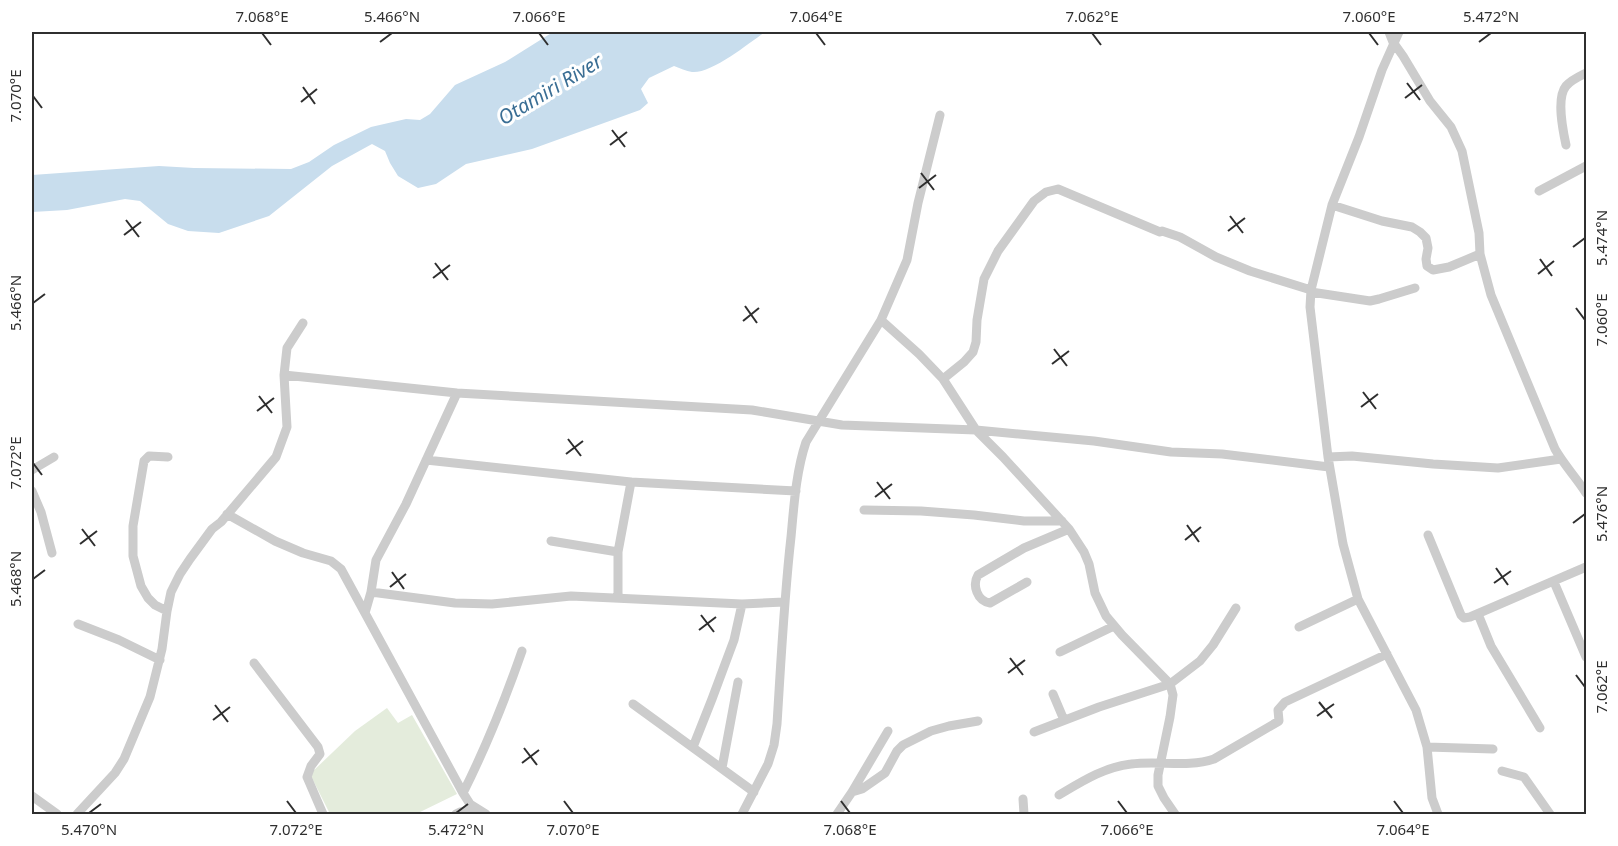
<svg xmlns="http://www.w3.org/2000/svg" width="1618" height="846" viewBox="0 0 1618 846" font-family="'Noto Sans',sans-serif">
  <style>
    .green { fill: #e4ecdc }
    .water { fill: #c8dded }
    .lines { fill: none; stroke-linecap: round; stroke-linejoin: round }
    .minor { stroke: #ccc; stroke-width: 9 }
    .ticks { fill: none; stroke: #2f2f2f; stroke-width: 2 }
    .labels { text-anchor: middle; dominant-baseline: central; stroke-width: 6; stroke-linejoin: round; paint-order: stroke }
    .water-label { font-size: 20px; font-style: italic; fill: #3a6e94; stroke: #fff }
    .neatline { fill: none; stroke: #2f2f2f; stroke-width: 2 }
    .ticks-label { font-size: 15px; text-anchor: middle; fill: #2f2f2f }
  </style>
  <rect width="100%" height="100%" fill="#fff"/>
  <path class="green" d="M387 708 398 723 412 715 457 794 416 814H330L310 774 355 731Z"/>
  <path class="water" d="M553 32H765C749 43 711 74 692 72 686 71 680 68 674 66L649 78 641 89 648 103 640 110 532 149 466 164 436 184 418 188 398 176 390 163 385 151 372 144 332 166 269 216 219 233 188 231 168 224 140 201 125 199 67 210 32 212V175L159 166 194 168 291 169 309 162 334 145 371 127 406 119 420 120 430 114 455 85 505 62Z"/>
  <g class="lines">
    <path class="minor" d="M1389 32 1393 42 1403 56 1430 101 1451 127 1462 151 1479 233 1480 254 1491 295 1555 449C1564 465 1576 477 1586 493
      M1399 32 1382 70 1359 137 1332 205 1311 290 1310 307 1328 457 1343 544 1358 599 1416 710 1427 747 1432 798 1438 814
      M1566 145C1563 131 1556 98 1566 86 1571 80 1580 76 1586 73
      M1539 191 1586 166
      M1332 205 1382 221 1412 227 1420 232 1426 238 1428 248 1426 259 1427 266 1433 270 1449 267 1480 254
      M1311 292 1370 301 1379 299 1415 288
      M881 320 919 354 943 379 976 430 1003 457 1069 529 1084 552 1089 564 1095 593 1106 616 1122 635 1170 684 1173 695 1170 717 1158 775V786L1164 798 1175 814
      M284 375 457 393 752 410 842 425 976 430 1094 441 1171 452 1222 454 1329 467
      M943 379 964 362 973 352 976 342 977 320 984 279 998 251 1034 201 1046 192 1058 189 1160 232 1162 231 1180 237 1216 257 1250 271 1311 290
      M1328 457 1352 456 1433 464 1498 468 1561 459
      M426 460 631 482 796 491
      M32 470 54 457
      M32 491 41 512 52 553
      M864 510 921 511 974 515 1024 521H1062
      M227 514 275 541 303 553 331 561 341 569 463 793 470 804 486 814
      M1428 535 1461 615 1464 618 1470 617 1586 567
      M551 541 618 552
      M1027 582 990 603C977 601 972 585 978 575L1024 548 1069 529
      M1554 582 1586 657
      M371 592 455 603 492 604 571 596 742 604 784 602
      M618 598V552L631 482
      M167 611 155 605 148 598 141 586 133 556V526L144 461 149 456 168 457
      M365 613 371 592 376 560 406 504 457 393
      M1478 614 1491 646 1540 728
      M78 624 119 640 160 660
      M1299 627 1358 599
      M1060 652 1114 626
      M254 663 318 747 320 754 311 766 307 777 323 814
      M1053 694 1064 720
      M633 704 754 792
      M1034 732 1099 707 1170 684 1200 661 1213 645 1236 608
      M693 747 712 699 734 640 742 604
      M1427 747 1493 749
      M722 768 738 682
      M1502 771 1524 777 1550 814
      M852 792 862 789 885 773 897 751 903 745 931 731 949 726 978 721
      M463 793C486 747 505 700 522 651
      M1059 795C1081 782 1104 767 1131 764 1159 760 1187 768 1214 759L1279 721 1278 710 1285 702 1387 654
      M32 796 57 814
      M1023 799 1024 814
      M77 814 115 773 124 759 150 697 162 649 167 611 171 592 180 574 190 559 212 529 221 522 276 457 287 427 284 375 287 348 303 323
      M456 814 460 812 478 810
      M742 814 768 764 774 745 777 724C781 661 784 599 791 537 794 505 796 472 806 442L881 320 907 260 918 203 940 115
      M837 814 852 792 888 731"/>
  </g>
  <path class="ticks" d="M262 33 271 45M539 33 548 45M816 33 825 45M1092 33 1101 45M1369 33 1378 45M380 42 392 33M1479 42 1491 33M1407 83 1420 100M303 87 315 104M33 96 42 108M1405 98 1422 85M301 102 317 89M612 130 625 147M610 145 627 132M921 173 934 190M919 188 936 175M1230 216 1243 233M126 220 139 237M1228 231 1245 218M124 235 141 222M1573 247 1585 238M1540 259 1552 276M435 263 448 280M1538 274 1554 261M433 278 450 265M33 303 45 294M745 306 757 323M1576 308 1585 320M743 321 759 308M1054 349 1067 366M1052 364 1069 351M1363 392 1376 409M259 396 272 413M1361 407 1378 394M257 411 274 398M568 439 581 456M566 454 583 441M33 463 42 475M877 482 890 499M875 497 892 484M1573 523 1585 514M1187 525 1199 542M82 529 95 546M1185 540 1201 527M80 544 97 531M1496 568 1508 585M392 572 404 589M33 579 45 570M1494 583 1511 571M390 587 406 574M701 615 714 632M699 630 716 617M1010 658 1023 675M1008 673 1025 660M1576 675 1585 687M1319 702 1332 718M215 705 228 722M1317 716 1334 704M213 720 230 707M524 748 537 765M522 763 539 750M287 801 296 813M564 801 573 813M841 801 850 813M1118 801 1127 813M1394 801 1403 813M89 813 101 804M456 813 468 804"/>
  <g class="labels">
    <g class="water-label">
      <text transform="translate(550 89) rotate(-31)">Otamiri River</text>
    </g>
  </g>
  <rect width="1618" height="846" fill="none" stroke="#ffffff" stroke-width="66"/>
  <rect x="33" y="33" width="1552" height="780" class="neatline"/>
  <g class="ticks-label">
    <text x="262" y="22">7.068°E</text>
    <text x="392" y="22">5.466°N</text>
    <text x="539" y="22">7.066°E</text>
    <text x="816" y="22">7.064°E</text>
    <text x="1092" y="22">7.062°E</text>
    <text x="1369" y="22">7.060°E</text>
    <text x="1491" y="22">5.472°N</text>
    <text transform="translate(16 96) rotate(-90)" y="5">7.070°E</text>
    <text transform="translate(1602 238) rotate(-90)" y="5">5.474°N</text>
    <text transform="translate(16 303) rotate(-90)" y="5">5.466°N</text>
    <text transform="translate(1602 320) rotate(-90)" y="5">7.060°E</text>
    <text transform="translate(16 463) rotate(-90)" y="5">7.072°E</text>
    <text transform="translate(1602 514) rotate(-90)" y="5">5.476°N</text>
    <text transform="translate(16 579) rotate(-90)" y="5">5.468°N</text>
    <text transform="translate(1602 687) rotate(-90)" y="5">7.062°E</text>
    <text x="89" y="835">5.470°N</text>
    <text x="296" y="835">7.072°E</text>
    <text x="456" y="835">5.472°N</text>
    <text x="573" y="835">7.070°E</text>
    <text x="850" y="835">7.068°E</text>
    <text x="1127" y="835">7.066°E</text>
    <text x="1403" y="835">7.064°E</text>
  </g>
</svg>
